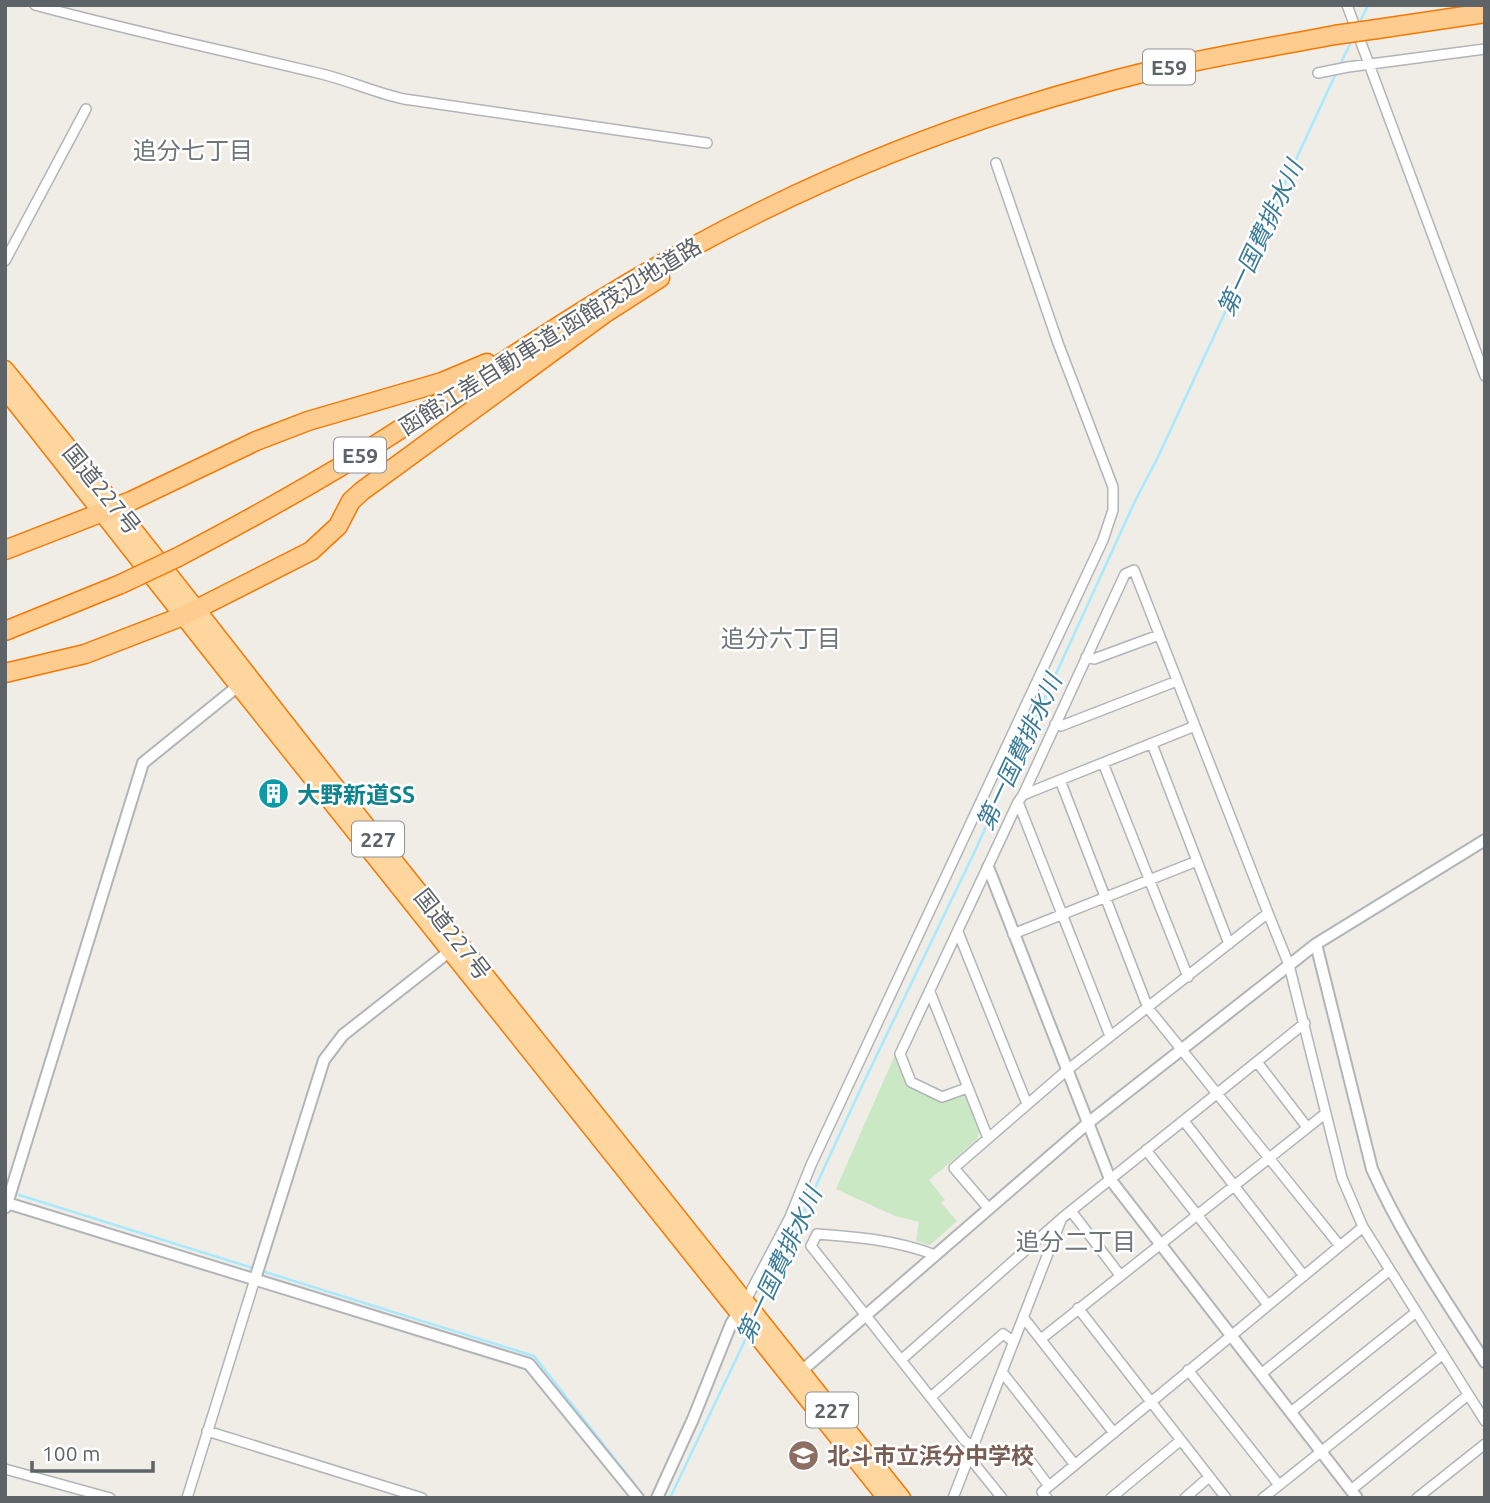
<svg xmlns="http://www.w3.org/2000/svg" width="1490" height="1503" viewBox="0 0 1490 1503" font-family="Ubuntu,'Noto Sans JP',sans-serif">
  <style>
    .green { fill: #cae8c3 }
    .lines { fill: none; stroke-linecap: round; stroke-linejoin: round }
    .stream { stroke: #a7eaff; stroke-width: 2.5 }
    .minor-casing { stroke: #b1b5b9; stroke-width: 12 }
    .tertiary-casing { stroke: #b1b5b9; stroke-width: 14 }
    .trunk-casing { stroke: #f67800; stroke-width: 19 }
    .motorway-casing { stroke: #f67800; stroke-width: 21 }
    .minor { stroke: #fff; stroke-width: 9 }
    .tertiary { stroke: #fff; stroke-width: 10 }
    .trunk { stroke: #fed69e; stroke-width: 16 }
    .motorway { stroke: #fecc8f; stroke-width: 18 }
    .motorway-bridge-casing { stroke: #f67800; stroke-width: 21; stroke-linecap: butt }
    .motorway-bridge { stroke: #fecc8f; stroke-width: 18 }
    .labels { text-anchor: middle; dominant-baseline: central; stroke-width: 5; stroke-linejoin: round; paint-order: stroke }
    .shield { fill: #fff; stroke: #8e9295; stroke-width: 2 }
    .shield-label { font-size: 21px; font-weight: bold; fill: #5e6367 }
    .street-label { font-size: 23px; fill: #5e6367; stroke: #fff }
    .culture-label { font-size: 23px; font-weight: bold; fill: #0d838f; stroke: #fff; text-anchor: start }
    .education-label { font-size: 23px; font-weight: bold; fill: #785e54; stroke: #fff; text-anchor: start }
    .neighbourhood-label { font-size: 24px; fill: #6f7679; stroke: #fff }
    .water-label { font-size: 24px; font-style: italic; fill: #3a7b99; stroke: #fff }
  </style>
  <rect width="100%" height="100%" fill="#f0ece6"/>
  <path class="green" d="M895 1055 908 1086 943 1102 960 1095 966 1097 980 1129 977 1140 929 1180 945 1200 941 1203 957 1221 930 1245 916 1241 919 1222 895 1216 836 1189Z"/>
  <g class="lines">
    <path class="stream" d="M1359 24 1368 5
      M1340 65 1352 40
      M19 1195 256 1269
      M262 1271 534 1356 636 1486
      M759 1309 862 1086 974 853 1136 499 1157 459 1337 71
      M670 1498 748 1334"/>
    <defs>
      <path id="minor" d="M35 5C130 31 226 51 322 74 350 81 376 93 404 99L707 143
        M1347 5 1485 376
        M1318 73 1348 67 1485 49
        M5 261 86 109
        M1086 657 1094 659 1159 635
        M1055 724 1061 726 1177 681
        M1152 744 1229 944
        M1103 763 1188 977
        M1060 780 1195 726
        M1023 795 1125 574 1134 570 1268 913
        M1018 802 1110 1036
        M958 932 1027 1104
        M1013 934 1197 861
        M930 992 988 1138
        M1257 1062 1307 1127
        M967 1088 942 1097 911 1082 900 1054 1018 802 1023 795 1060 780 1148 1008 1340 1246
        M1184 1121 1304 1276
        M1146 1150 1268 1305
        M989 1209 954 1168 1066 1071 1268 913 1289 965 1342 1178 1363 1227 1042 1492 1047 1498
        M1071 1211 1120 1275
        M1363 1227 1485 1421
        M935 1255C896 1240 858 1237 817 1234L811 1246 965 1441 973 1446
        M744 1304 790 1217 811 1165 1103 540 1113 510V487L1058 343 996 163
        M1078 1308 1226 1498
        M1023 1317 1114 1433
        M1041 1339 1326 1113
        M901 1360 1062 1218 1305 1023
        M1188 1370 1279 1485
        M1002 1372 1075 1465
        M1261 1374 1390 1270
        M931 1397 1003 1334 1013 1341
        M1291 1412 1415 1313
        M207 1431 422 1498
        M1025 1454 1049 1486
        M969 1457 1002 1498
        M5 1469 110 1498
        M1351 1490 1468 1395
        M187 1498 255 1279
        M953 1498 1061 1220
        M1111 1498 1181 1440
        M1185 1498 1209 1477
        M1263 1498 1442 1355
        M1417 1498 1485 1444"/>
      <path id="tertiary" d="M988 867 1110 1179 1357 1498
        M1316 944 1372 1169C1402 1237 1445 1299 1485 1362
        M7 1203 529 1364 638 1498
        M6 1207 143 763 243 682
        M255 1279 324 1060 343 1035 455 947
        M798 1374 1088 1123 1316 944 1485 840
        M657 1498 693 1419 731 1324 738 1312"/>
      <path id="trunk" d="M5 369C129 520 248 676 369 829 547 1052 725 1275 902 1498
        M5 390 224 668 886 1498"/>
      <path id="motorway" d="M1377 29 1485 13
        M5 550 131 501 256 441 308 421 442 382 487 363
        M178 557C239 525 299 492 358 456 467 388 572 312 685 251 814 180 954 123 1096 85 1174 63 1255 50 1335 35
        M5 631 121 584
        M5 673 85 654 183 616 311 551 338 526 351 501 362 491 604 314 660 278"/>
    </defs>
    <use href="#minor" class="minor-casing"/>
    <use href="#tertiary" class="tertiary-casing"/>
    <use href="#trunk" class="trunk-casing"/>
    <use href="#motorway" class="motorway-casing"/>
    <use href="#minor" class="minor"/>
    <use href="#tertiary" class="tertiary"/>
    <use href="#trunk" class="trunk"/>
    <use href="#motorway" class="motorway"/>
    <defs>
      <path id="motorway-bridge" d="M1335 35 1377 29
        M121 584 178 557"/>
    </defs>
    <use href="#motorway-bridge" class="motorway-bridge-casing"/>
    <use href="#motorway-bridge" class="motorway-bridge"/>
  </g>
  <defs>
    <symbol id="building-disc" viewBox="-11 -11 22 22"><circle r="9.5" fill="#0f9aa8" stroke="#fff"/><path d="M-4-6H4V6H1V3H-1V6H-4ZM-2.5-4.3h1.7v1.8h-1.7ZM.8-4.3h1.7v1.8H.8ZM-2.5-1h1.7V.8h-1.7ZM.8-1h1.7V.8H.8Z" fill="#fff"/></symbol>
    <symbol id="school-disc" viewBox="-11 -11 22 22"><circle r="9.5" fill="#8d6e63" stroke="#fff"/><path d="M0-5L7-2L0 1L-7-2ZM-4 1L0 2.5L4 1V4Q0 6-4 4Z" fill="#fff"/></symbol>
  </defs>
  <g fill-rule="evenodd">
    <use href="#building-disc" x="256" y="776" width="35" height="35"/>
    <use href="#school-disc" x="786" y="1438" width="35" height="35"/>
  </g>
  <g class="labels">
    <g class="shield">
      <rect x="1143" y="49.5" width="52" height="35" rx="5"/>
      <rect x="334" y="437.5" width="52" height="35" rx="5"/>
      <rect x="352" y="821.5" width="52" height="35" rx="5"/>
      <rect x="806" y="1392.5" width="52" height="35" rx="5"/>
    </g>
    <g class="shield-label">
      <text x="1169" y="67">E59</text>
      <text x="360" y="455">E59</text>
      <text x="378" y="839">227</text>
      <text x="832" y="1410">227</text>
    </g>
    <g class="street-label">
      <text transform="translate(550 336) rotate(-32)">函館江差自動車道;函館茂辺地道路</text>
      <text transform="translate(102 489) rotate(51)">国道227号</text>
      <text transform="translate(453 934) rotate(52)">国道227号</text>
    </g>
    <g class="culture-label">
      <text x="297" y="794">大野新道SS</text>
    </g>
    <g class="education-label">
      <text x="827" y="1455">北斗市立浜分中学校</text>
    </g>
    <g class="neighbourhood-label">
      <text x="193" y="150">追分七丁目</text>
      <text x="781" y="638">追分六丁目</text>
      <text x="1076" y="1241">追分二丁目</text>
    </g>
    <g class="water-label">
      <text transform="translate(1260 238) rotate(-65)">第一国費排水川</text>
      <text transform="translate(1019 752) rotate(-65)">第一国費排水川</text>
      <text transform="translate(779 1265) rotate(-65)">第一国費排水川</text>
    </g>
  </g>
  <rect width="1490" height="1503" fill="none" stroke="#5e6367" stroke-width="14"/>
  <path d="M32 1461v10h121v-10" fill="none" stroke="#5e6367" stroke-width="3.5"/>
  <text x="42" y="1461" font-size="21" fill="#5e6367" stroke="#ffffff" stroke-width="5" paint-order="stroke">100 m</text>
</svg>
